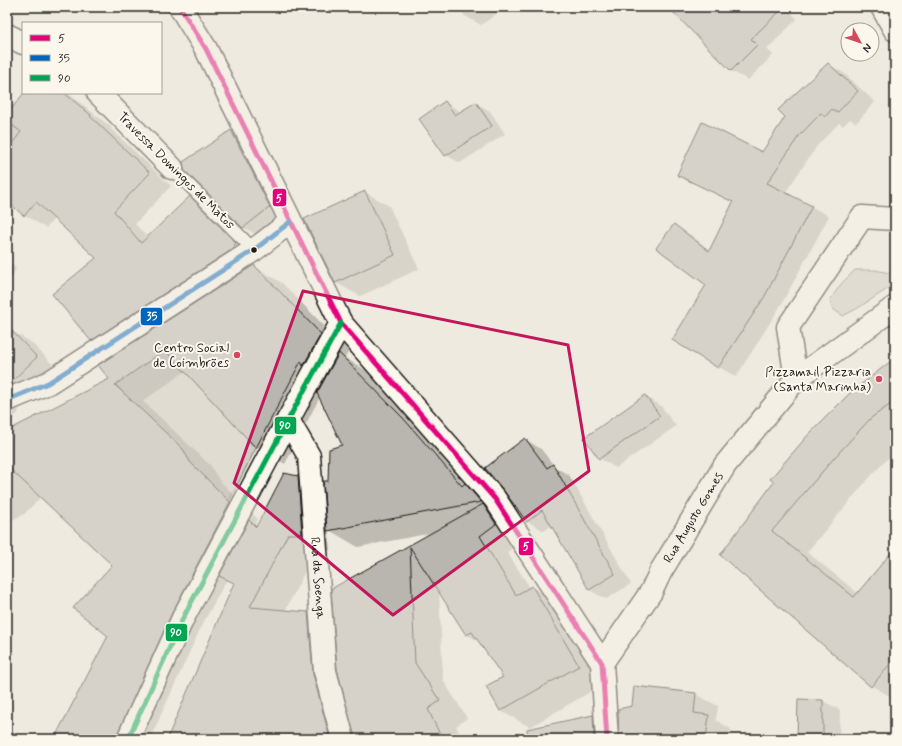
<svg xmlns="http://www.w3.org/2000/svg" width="902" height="746" viewBox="0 0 902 746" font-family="Mynerve,sans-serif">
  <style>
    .green { fill: #ceccc2; stroke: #75746f }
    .shadow { fill: #0003; fill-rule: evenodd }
    .building { fill: #b9b6af; stroke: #1c1c1c }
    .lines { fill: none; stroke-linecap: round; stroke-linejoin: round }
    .service-casing { stroke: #1c1c1c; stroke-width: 15 }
    .minor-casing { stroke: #1c1c1c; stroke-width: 25 }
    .secondary-casing { stroke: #1c1c1c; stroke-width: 25 }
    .service { stroke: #fbf7ec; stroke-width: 12 }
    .minor { stroke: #fbf7ec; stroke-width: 22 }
    .secondary { stroke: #fbf7ec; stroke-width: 22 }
    .bus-1-casing { stroke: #fbf7ec; stroke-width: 8 }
    .bus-2-casing { stroke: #fbf7ec; stroke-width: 8 }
    .bus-3-casing { stroke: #fbf7ec; stroke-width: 8 }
    .bus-1 { stroke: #e5007d; stroke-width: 5 }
    .bus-2 { stroke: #0065bd; stroke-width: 5 }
    .bus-3 { stroke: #00a651; stroke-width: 5 }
    .marked { fill: none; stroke: #c2185b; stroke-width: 3; stroke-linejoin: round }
    .bus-dot { fill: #1c1c1c; stroke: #fbf7ec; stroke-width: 1.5 }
    .poi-dot { fill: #d1495b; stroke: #fbf7ec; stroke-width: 1.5 }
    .labels { text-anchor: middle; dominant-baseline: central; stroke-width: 4; stroke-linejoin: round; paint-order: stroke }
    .street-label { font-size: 13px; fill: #1c1c1c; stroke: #fbf7ec }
    .poi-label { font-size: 13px; fill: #1c1c1c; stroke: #fbf7ec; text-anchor: end }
    .line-badge { stroke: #fbf7ec; stroke-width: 1.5 }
    .badge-label { font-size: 11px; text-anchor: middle; font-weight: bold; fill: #fff }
  </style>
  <rect width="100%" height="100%" fill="#eeeadf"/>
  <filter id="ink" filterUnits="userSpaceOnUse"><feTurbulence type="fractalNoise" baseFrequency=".025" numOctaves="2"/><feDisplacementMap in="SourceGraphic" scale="8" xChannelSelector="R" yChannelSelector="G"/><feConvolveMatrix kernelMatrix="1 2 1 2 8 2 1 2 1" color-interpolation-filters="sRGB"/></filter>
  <g filter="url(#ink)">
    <path class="green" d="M855 270H875L895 274V284L858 308 843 316 833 309 830 300 841 284Z
      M165 350 256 448 228 503 115 384Z"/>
    <path class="shadow" d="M458 7H506L481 25 465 16Z
      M679 7H786L797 19 767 49 773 55 748 80 731 71Z
      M828 64 845 74 875 102 856 123 850 119 843 126 839 123 817 146 785 193 829 216 781 305 736 377 673 340 707 285 674 226 692 236 710 250 734 203 678 174 762 154Z
      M25 93H68L112 128 111 129 171 186 135 224 148 238 190 198 212 210 255 258 113 352 91 340 97 258 55 218 46 228 25 215 7 200V130L12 124 7 120V116Z
      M445 102 461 112 476 103 490 111 505 134 460 163 446 155Z
      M231 132 255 145 293 221 267 241 243 227Z
      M365 192 389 206 419 269 360 296 336 283 305 220Z
      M7 259 16 268 12 277 7 281Z
      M254 266 282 283 349 351 345 358 369 372 524 541 507 552 530 588 532 587 560 604 607 682 530 727 501 711 487 687 504 678 480 642 467 635 439 591 443 680 467 718 456 726 462 739H356L340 680 341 691 354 739H168L235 584 227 579 200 629 150 739H66L110 635 113 565 41 497 24 514 7 523V432L111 379ZM186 371 257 447 285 464 320 397 343 446 325 493 298 477 258 526 255 525 258 519 219 480 211 466 143 401ZM329 530 358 547 432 533 332 590 335 629 308 613 285 611 316 550H330Z
      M8 329 31 342 59 371 20 405 18 413 7 424Z
      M895 359V451L869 478 807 552 859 594 895 550V699L872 686 722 555Z
      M645 396 661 406 676 426 616 468 599 458Z
      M525 439 541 449 555 467 569 475 631 584 606 599 589 590 552 525 544 531 527 521Z
      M695 694 718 706 716 720 731 729 730 739H619Z
      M799 700 823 701 840 710 839 739H798Z
      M593 716 615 728 616 739H533Z"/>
    <path class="building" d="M668 7H784L751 39 757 45 731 71Z
      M828 63 858 91 837 113 832 109 825 117 821 113 799 136 767 183 812 206 765 296 718 368 672 340 706 285 656 248 674 224 709 251 733 202 677 175 702 122 762 152 785 117 778 110Z
      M24 93H64L91 115 90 116 150 173 114 211 141 243 190 196 236 243 234 245 236 247 91 341 52 294 96 258 36 202 24 216 7 201V150L21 132 7 121V114Z
      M445 101 455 115 476 102 492 126 445 156 419 119Z
      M231 130 270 207 243 228 184 170 183 162Z
      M365 191 395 255 335 283 304 219Z
      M254 265 321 334 303 366 301 361 256 448 165 350 115 385 183 449 190 462 230 502 172 613 116 739H54L108 636 73 608 112 565 7 466V431L109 379 98 365Z
      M7 326 37 357 7 386Z
      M339 353 404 419 462 486 465 483 481 502 327 531 323 481H328L329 449 342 445 317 393Z
      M895 358V401L871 418 834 458 772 531 854 597 895 548V658L871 687 720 555 774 482 770 479 809 434 850 393Z
      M645 395 660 416 599 459 584 438Z
      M525 438 547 468 553 464 615 574 589 590 542 510 527 522 504 491 485 468Z
      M284 473 298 476 302 534H288L250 607 308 612 313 674 330 739H167L234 583 219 576 249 520 256 527Z
      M483 504 496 524 480 536 516 595 532 586 579 666 500 711 486 686 503 677 472 632 466 635 410 547 415 663 440 701 428 709 442 739H355L337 669 331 589Z
      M634 686 696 693 694 713 709 715 706 739H619L618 709 632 706Z
      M798 699 823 700V739H797Z
      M593 715 594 739H528L527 729Z"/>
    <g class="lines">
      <defs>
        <path id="service" d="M172 168 254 250"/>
        <g id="minor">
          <path d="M882 7 895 30"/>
          <path d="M7 35 23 43"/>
          <path d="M98 93 172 168"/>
          <path d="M796 379 788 327 862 217 895 219"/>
          <path d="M7 400 48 383 254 250 290 222"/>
          <path id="s1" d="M288 420 309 456 325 671 343 739"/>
          <path id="s2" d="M602 663 651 592 661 571 725 465 796 379 895 307"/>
          <path d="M128 739 183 618 288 420 341 323"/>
        </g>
        <path id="secondary" d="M180 7 206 49 341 323 495 499 602 663 607 739"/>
      </defs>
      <use href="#service" class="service-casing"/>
      <use href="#minor" class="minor-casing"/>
      <use href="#secondary" class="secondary-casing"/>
      <use href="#service" class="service"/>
      <use href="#minor" class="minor"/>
      <use href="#secondary" class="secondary"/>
      <defs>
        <path id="bus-1" d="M180 7 206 49 341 323 495 499 602 663 607 739"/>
        <path id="bus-2" d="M7 400 48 383 254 250 290 222"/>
        <path id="bus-3" d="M128 739 183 618 288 420 341 323"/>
      </defs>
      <use href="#bus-1" class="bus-1-casing"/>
      <use href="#bus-2" class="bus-2-casing"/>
      <use href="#bus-3" class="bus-3-casing"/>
      <use href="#bus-1" class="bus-1"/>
      <use href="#bus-2" class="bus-2"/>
      <use href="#bus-3" class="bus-3"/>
    </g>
  </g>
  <path d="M0 0H902V746H0ZM303 291 568 345 589 471 393 615 234 483Z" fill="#eeeadf" fill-opacity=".55" fill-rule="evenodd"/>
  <path class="marked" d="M303 291 568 345 589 471 393 615 234 483Z"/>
  <circle class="bus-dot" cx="254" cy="250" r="3.5"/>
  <g class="poi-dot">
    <circle cx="237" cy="355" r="4"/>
    <circle cx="879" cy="379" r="4"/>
  </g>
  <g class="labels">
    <g class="street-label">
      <text transform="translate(176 171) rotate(45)">Travessa Domingos de Matos</text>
      <text stroke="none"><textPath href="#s2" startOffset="172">Rua Augusto Gomes</textPath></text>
      <text stroke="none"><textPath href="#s1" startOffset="164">Rua da Soenga</textPath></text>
    </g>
    <g class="poi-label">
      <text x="229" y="348">Centro Social<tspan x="229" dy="15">de Coimbrões</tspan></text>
      <text x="871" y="372">Pizzamail Pizzaria<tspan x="871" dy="15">(Santa Marinha)</tspan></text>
    </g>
  </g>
  <g class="line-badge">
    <rect x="272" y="188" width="15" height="19" rx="4" fill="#e5007d"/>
    <rect x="140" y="307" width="23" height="19" rx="4" fill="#0065bd"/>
    <rect x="274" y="416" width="23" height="19" rx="4" fill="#00a651"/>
    <rect x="518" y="537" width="16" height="19" rx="4" fill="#e5007d"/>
    <rect x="165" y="623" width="23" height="19" rx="4" fill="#00a651"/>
  </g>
  <g class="badge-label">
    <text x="279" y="202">5</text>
    <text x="152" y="320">35</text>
    <text x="285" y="429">90</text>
    <text x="526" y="550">5</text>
    <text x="176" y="636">90</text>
  </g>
  <rect width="902" height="746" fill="none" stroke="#fbf7ec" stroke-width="24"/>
  <rect x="12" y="12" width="878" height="722" fill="none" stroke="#1c1c1c" stroke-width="1.5" filter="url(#ink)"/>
  <rect x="22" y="22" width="140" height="72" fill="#fbf7ec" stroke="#a29f99"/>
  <rect x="30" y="35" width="20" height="6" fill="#e5007d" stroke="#a29f99"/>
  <text x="58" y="42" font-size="12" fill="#1c1c1c">5</text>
  <rect x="30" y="55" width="20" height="6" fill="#0065bd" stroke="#a29f99"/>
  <text x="58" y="62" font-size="12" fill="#1c1c1c">35</text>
  <rect x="30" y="75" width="20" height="6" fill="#00a651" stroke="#a29f99"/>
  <text x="58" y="82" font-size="12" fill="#1c1c1c">90</text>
  <g transform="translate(860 42) rotate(130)"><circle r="19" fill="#fbf7ec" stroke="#a29f99"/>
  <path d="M0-3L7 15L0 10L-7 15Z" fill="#d1495b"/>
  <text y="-6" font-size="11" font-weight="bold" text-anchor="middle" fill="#1c1c1c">N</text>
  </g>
</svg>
